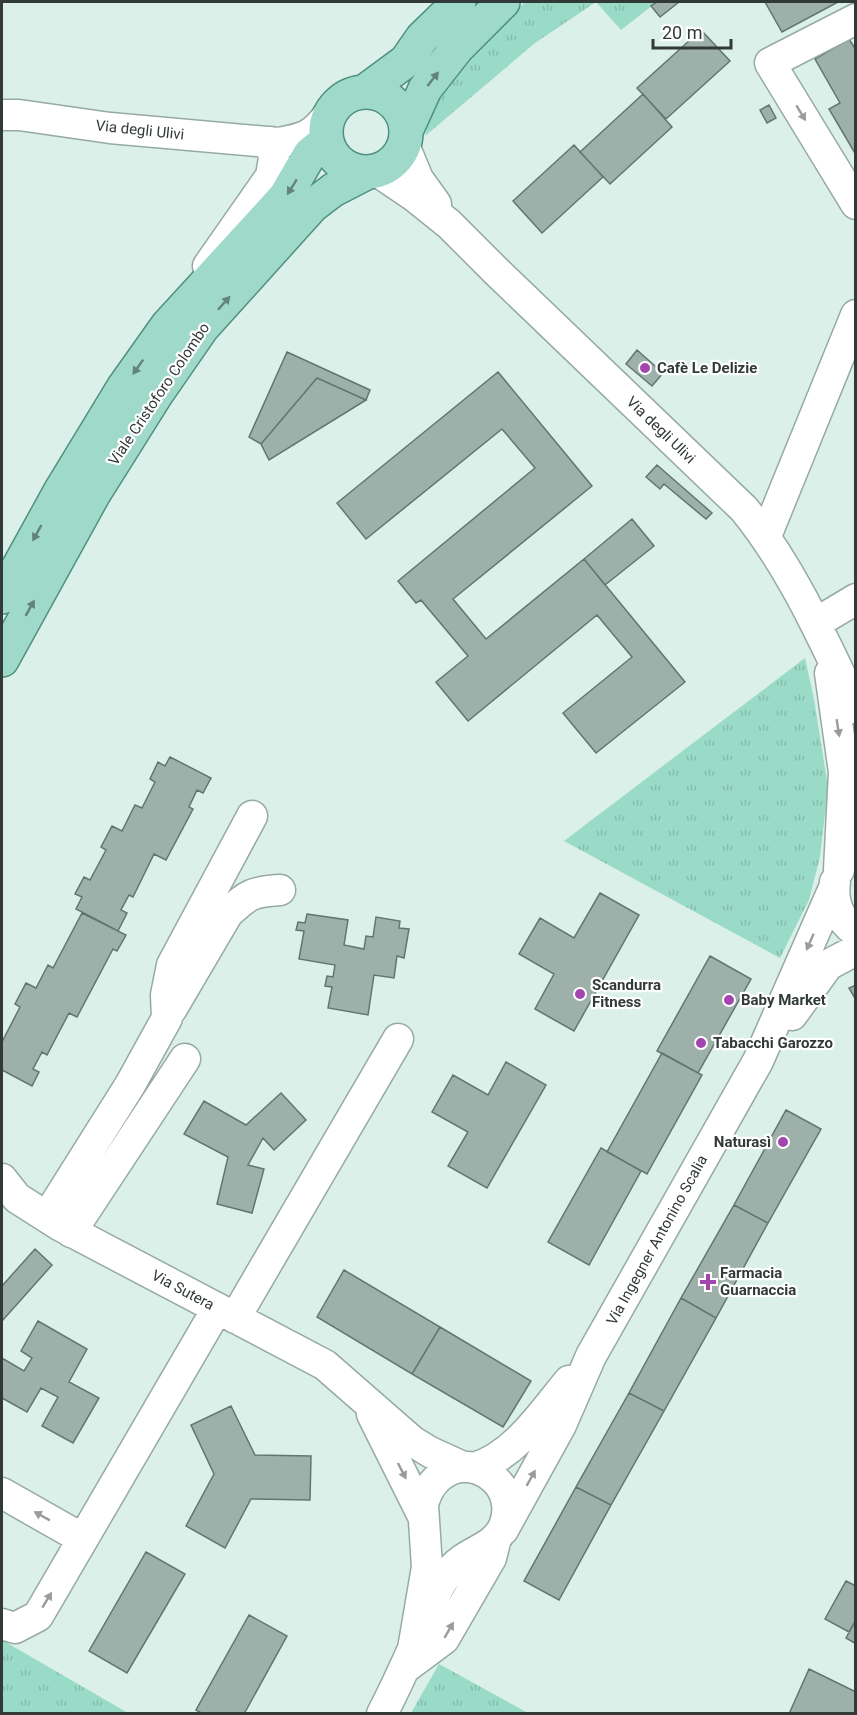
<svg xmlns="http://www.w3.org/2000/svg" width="857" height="1715" viewBox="0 0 857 1715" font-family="Roboto,sans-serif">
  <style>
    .grass { fill: url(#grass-tufts) }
    .building { fill: #9db1aa; stroke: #63756f; stroke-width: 1.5 }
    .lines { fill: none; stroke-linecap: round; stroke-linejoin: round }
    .minor-casing { stroke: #96aaa3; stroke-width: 33 }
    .major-casing { stroke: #4f917e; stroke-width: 36 }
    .minor { stroke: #fff; stroke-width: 30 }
    .major { stroke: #9fd9c9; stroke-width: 33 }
    .oneway { fill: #638279 }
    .oneway2 { fill: #989c9b }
    .poi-dot { fill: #a245ae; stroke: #fff; stroke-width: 2 }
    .labels { text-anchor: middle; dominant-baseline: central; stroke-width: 4.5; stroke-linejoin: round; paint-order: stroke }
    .street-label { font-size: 15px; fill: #323a37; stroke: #fff }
    .poi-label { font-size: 15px; font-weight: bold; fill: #323a37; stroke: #fff; text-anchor: start }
  </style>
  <defs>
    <pattern id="grass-tufts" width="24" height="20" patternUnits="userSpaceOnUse" patternTransform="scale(1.5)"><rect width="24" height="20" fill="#9adbc7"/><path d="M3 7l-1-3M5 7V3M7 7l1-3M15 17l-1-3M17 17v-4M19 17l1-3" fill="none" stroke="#85bdac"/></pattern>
  </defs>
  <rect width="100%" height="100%" fill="#dbf0e9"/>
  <path class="grass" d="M525 2H657L621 30 596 2 535 43 425 136 431 110 467 58Z
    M805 658 814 699 828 787 820 857 809 900 780 958 564 841Z
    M2 1640 128 1713H2Z
    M439 1664 528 1713H411Z"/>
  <path class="building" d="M657 2H679L660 17 651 6Z
    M765 2H838L782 32Z
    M701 30 730 61 666 119 637 88Z
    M849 39 856 50V155L829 109 840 103 815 59Z
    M643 94 672 127 610 184 580 152Z
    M769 105 776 118 767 123 760 110Z
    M574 145 603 177 542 233 513 201Z
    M637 350 663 373 652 386 626 364Z
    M287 352 370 390 366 400 317 378 261 444 249 437Z
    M498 372 592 486 453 599 486 639 584 559 685 682 596 753 563 713 632 657 597 615 468 721 436 682 468 656 421 600 416 603 398 581 535 468 502 429 366 539 337 503Z
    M317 378 366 400 269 460 261 444Z
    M657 465 712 513 706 519 664 484 660 489 646 477Z
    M632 519 654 546 605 585 584 559Z
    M170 757 211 778 203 793 197 790 189 807 193 809 166 860 154 854 133 897 129 895 121 910 127 913 118 931 76 909 82 897 75 894 84 877 90 880 106 850 101 847 112 826 122 831 135 805 142 808 155 782 150 779 158 762 165 766Z
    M600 893 639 915 574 1031 535 1009 554 974 519 954 540 918 574 938Z
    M82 913 126 935 117 951 113 949 77 1017 69 1013 47 1055 42 1052 33 1069 39 1072 32 1086 2 1070V1042L20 1007 15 1004 26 983 36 988 48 965 53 968Z
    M307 914 348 920 344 945 364 949 366 936 373 937 376 917 400 921 399 928 409 929 404 958 397 956 394 978 374 975 368 1015 328 1008 332 987 325 986 327 976 333 977 335 965 299 959 304 931 296 930 298 922 305 923Z
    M710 956 751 979 698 1073 657 1051Z
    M856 985V1000L849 988Z
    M662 1053 702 1075 647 1174 607 1152Z
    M506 1062 546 1085 487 1188 448 1166 468 1132 432 1112 453 1075 488 1095Z
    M281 1093 306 1120 274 1150 263 1138 248 1165 264 1169 252 1213 217 1204 228 1157 184 1134 204 1101 246 1125Z
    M786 1110 821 1129 768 1223 734 1205Z
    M601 1148 641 1171 589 1265 548 1242Z
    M734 1205 768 1223 716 1318 681 1298Z
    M35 1249 52 1265 2 1321V1286Z
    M344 1270 440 1327 412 1374 317 1317Z
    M681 1298 716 1318 664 1411 629 1393Z
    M38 1321 87 1349 69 1382 99 1398 73 1443 42 1426 58 1397 41 1388 27 1412 2 1398V1358L24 1371 32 1358 21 1351Z
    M440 1327 531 1381 503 1427 412 1374Z
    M629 1393 664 1411 611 1505 576 1487Z
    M231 1406 255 1455 311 1456 310 1500 251 1499 225 1548 186 1526 214 1474 191 1425Z
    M576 1487 611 1505 559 1600 524 1581Z
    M146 1552 185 1574 127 1673 89 1651Z
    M846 1581 856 1586V1620L849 1632 825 1619Z
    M249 1615 287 1636 244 1714H203L196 1710Z
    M856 1620V1644L846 1638Z
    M809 1669 856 1692V1714H789Z"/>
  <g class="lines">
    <defs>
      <path id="minor" d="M856 19 770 63 856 204
        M2 115H19L110 128 279 143C305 138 313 136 329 114
        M404 145 418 179 436 204
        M377 171 414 196 449 224 497 272 744 509C792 568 823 639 856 708
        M208 266 271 176 274 158 271 142
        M766 536 856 315
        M816 623 856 599
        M830 673 844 772 839 870
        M835 882C832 902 839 920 856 932
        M171 1010 228 913C249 894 251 892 280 890
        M792 1015 828 965 856 950
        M2 1179 17 1198 61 1226 325 1365 412 1441 430 1452 463 1467
        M47 1217 130 1085 167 1018 166 995 172 965 252 816
        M71 1232 185 1059
        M235 1318 398 1039
        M372 1414 423 1516
        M474 1468C515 1456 543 1412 569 1381
        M2 1493 83 1539
        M503 1530 561 1425 591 1356 758 1061 834 888
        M2 1624 15 1628 38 1616 217 1309
        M405 1668 444 1639 491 1558 496 1538
        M382 1714C397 1685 410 1656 423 1626 429 1612 434 1593 443 1580 448 1573 455 1565 462 1560 477 1549 496 1545 504 1526 511 1509 507 1489 492 1477 463 1454 430 1473 423 1505L427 1567 413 1649"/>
      <path id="major" d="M326 132a40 40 0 1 1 80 0a40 40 0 1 1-80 0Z
        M364 92 406 61 422 38 459 2
        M406 131 425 89 457 48 503 2
        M2 597 61 490 123 388 167 326 285 197 310 154 326 141
        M2 660 93 495 157 393 202 328 312 206 333 190 368 172"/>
    </defs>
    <use href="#minor" class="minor-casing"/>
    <use href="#major" class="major-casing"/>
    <use href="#minor" class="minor"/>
    <use href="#major" class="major"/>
  </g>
  <defs><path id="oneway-solid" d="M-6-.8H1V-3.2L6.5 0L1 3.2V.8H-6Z" transform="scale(1.5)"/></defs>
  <g class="oneway">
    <use href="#oneway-solid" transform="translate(433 79) rotate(-52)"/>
    <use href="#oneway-solid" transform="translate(292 187) rotate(122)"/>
    <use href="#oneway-solid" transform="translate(224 303) rotate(-48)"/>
    <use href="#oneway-solid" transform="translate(138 367) rotate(125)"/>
    <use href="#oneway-solid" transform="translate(37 533) rotate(119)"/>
    <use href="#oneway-solid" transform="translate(30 608) rotate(-61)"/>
  </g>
  <g class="oneway2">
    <use href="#oneway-solid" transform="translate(801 113) rotate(59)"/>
    <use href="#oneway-solid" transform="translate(838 728) rotate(81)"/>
    <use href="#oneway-solid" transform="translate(810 942) rotate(114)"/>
    <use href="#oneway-solid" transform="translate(402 1471) rotate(63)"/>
    <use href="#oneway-solid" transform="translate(531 1478) rotate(-61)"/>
    <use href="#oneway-solid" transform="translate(42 1516) rotate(-151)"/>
    <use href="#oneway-solid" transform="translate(47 1600) rotate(-59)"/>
    <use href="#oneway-solid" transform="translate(449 1630) rotate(-60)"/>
  </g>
  <g class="poi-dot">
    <circle cx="645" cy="368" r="6"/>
    <circle cx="580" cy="994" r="6"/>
    <circle cx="729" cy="1000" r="6"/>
    <circle cx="701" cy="1043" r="6"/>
    <circle cx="783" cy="1142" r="6"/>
    <path d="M705 1273h6v6h6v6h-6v6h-6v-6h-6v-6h6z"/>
  </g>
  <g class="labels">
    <g class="street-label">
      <text transform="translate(140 130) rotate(6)">Via degli Ulivi</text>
      <text transform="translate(159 394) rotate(-56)">Viale Cristoforo Colombo</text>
      <text transform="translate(661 430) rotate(44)">Via degli Ulivi</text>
      <text transform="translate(657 1240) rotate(-61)">Via Ingegner Antonino Scalia</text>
      <text transform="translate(183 1290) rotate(28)">Via Sutera</text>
    </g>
    <g class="poi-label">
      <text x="657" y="368">Cafè Le Delizie</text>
      <text x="592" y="985">Scandurra<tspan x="592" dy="17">Fitness</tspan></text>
      <text x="741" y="1000">Baby Market</text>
      <text x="713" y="1043">Tabacchi Garozzo</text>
      <text x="771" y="1142" text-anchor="end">Naturasì</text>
      <text x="720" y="1273">Farmacia<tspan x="720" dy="17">Guarnaccia</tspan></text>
    </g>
  </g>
  <rect width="857" height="1715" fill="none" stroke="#323a37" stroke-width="6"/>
  <path d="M653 39v9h78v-9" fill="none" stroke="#323a37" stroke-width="3"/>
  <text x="662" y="39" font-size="18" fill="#323a37" stroke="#ffffff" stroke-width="4.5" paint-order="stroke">20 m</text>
</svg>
